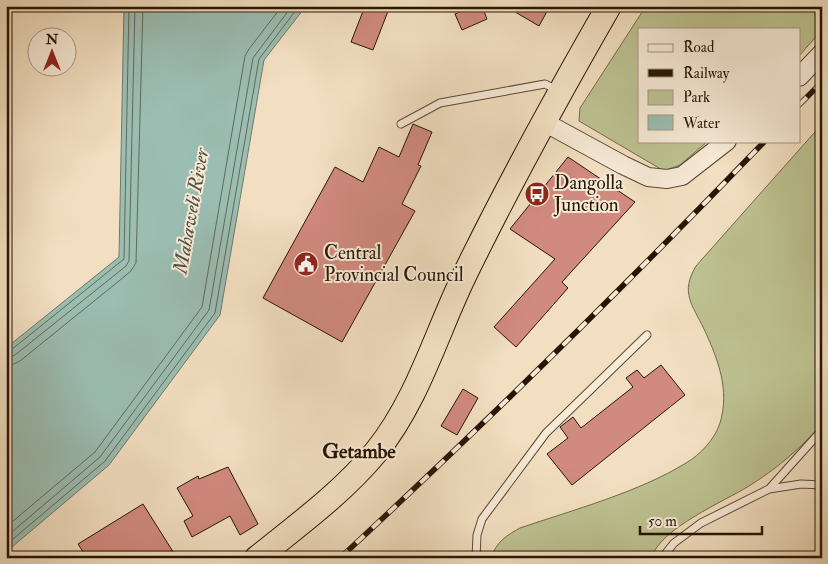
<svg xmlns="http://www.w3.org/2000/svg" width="828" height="564" viewBox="0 0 828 564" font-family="'IM FELL Double Pica',serif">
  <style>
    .green { fill: #bdc191; stroke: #726b4a }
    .water { fill: #9bbdb2; stroke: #6d7a6c }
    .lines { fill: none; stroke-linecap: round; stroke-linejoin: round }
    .shore { stroke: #61695a; stroke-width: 1 }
    .building { fill: #d18a7f; stroke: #271503 }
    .service-casing { stroke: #5a4832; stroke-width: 9 }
    .tertiary-casing { stroke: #5a4832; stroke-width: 20 }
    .trunk-casing { stroke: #271503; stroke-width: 26 }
    .service { stroke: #f7ead7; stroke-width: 7 }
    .tertiary { stroke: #f7ead7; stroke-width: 18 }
    .trunk { stroke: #f2dfc1; stroke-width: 24 }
    .rail-casing { stroke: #271503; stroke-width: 5.5 }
    .rail { stroke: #f7ead7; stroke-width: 4; stroke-dasharray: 11; stroke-linecap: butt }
    .labels { text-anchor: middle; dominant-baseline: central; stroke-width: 4; stroke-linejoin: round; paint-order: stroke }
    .poi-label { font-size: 19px; fill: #271503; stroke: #f7ead7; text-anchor: start }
    .water-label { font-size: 20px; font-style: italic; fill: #505040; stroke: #f7ead7 }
    .neighbourhood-label { font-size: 20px; font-weight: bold; fill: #271503; stroke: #f7ead7 }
  </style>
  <rect width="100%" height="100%" fill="#f2dfc1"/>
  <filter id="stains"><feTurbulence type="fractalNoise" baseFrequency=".004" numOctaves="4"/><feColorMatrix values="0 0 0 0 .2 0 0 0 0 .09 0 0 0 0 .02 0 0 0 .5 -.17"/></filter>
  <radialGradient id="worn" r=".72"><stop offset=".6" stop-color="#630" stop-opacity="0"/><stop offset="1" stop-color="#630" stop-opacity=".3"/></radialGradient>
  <path class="green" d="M646 6H822V30L799 56V29H639V141H708L680 165 664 171 579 121 580 108Z
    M822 124V423C802 448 776 469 749 486 723 502 661 528 651 558H491C496 542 507 535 520 528 573 510 639 492 686 463 700 455 715 439 720 423 730 390 718 359 704 329 692 304 680 293 696 266Z"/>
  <path class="water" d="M124 6H306L264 60 220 315 109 465 6 552V348L119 257Z"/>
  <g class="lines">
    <path class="shore" d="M6 352 11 350 124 259 129 6
      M6 358 15 355 126 266 129 261 135 6
      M6 366 14 364 20 361 130 272 136 263 143 6
      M6 527 95 452 202 307 245 56 249 49 282 6
      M6 537 100 457 209 310 253 58 292 6
      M6 545 105 461 215 313 259 59 299 6"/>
  </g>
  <path class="building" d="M365 6H390L373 50 351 42Z
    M473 6H482L487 19 462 30 455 14Z
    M505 6H550L539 26Z
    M413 124 432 132 418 165 421 166 402 204 415 211 342 342 263 298 335 167 363 182 379 147 399 157Z
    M568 157 635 202 562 282 568 288 516 347 494 327 555 259 510 229Z
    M661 365 685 395 572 485 547 454 568 438 560 427 573 417 581 428 633 387 626 378 637 370 644 378Z
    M463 389 478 398 457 435 441 426Z
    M228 467 258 524 240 535 230 516 192 537 184 521 193 516 177 488 198 476 199 479Z
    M143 504 177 558H87L78 544Z"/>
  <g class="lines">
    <defs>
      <path id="service" d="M401 124 440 103 545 84 557 90
        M769 489 801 484 822 485
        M476 558 477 535 482 519 546 433 647 335
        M662 558 674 543 701 523 769 489 822 430"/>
      <path id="tertiary" d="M799 77 822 53
        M544 122 623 165 648 177 667 179 682 176 727 141"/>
      <path id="trunk" d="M257 558C298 525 342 493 376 452 419 399 437 330 467 270 511 180 559 93 609 6"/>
    </defs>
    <use href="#service" class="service-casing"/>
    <use href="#tertiary" class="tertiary-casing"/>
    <use href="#trunk" class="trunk-casing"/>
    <use href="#service" class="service"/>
    <use href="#tertiary" class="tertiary"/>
    <use href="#trunk" class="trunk"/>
    <defs>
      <path id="rail" d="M799 105 822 82
        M340 558C486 423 627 284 765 141"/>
    </defs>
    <use href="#rail" class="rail-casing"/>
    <use href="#rail" class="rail"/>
  </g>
  <defs>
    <symbol id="bus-disc" viewBox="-11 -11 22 22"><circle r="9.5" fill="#8f2418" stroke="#f7ead7"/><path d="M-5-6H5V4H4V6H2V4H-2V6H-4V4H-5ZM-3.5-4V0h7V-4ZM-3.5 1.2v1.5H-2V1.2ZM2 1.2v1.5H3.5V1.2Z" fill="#fff"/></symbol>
    <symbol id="civic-disc" viewBox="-11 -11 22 22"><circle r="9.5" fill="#8f2418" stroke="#f7ead7"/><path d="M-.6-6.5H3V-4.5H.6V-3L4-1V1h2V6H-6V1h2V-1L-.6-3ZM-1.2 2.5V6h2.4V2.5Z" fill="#fff"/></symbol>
  </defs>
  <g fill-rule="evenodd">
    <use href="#bus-disc" x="523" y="180" width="28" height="28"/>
    <use href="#civic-disc" x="292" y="250" width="28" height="28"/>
  </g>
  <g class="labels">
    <g class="poi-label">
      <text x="554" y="183">Dangolla<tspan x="554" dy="22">Junction</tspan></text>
      <text x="324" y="253">Central<tspan x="324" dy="22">Provincial Council</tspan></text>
    </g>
    <g class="water-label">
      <text transform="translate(191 211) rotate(-80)">Mahaweli River</text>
    </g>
    <g class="neighbourhood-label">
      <text x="359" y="451">Getambe</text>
    </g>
  </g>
  <rect width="828" height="564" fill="none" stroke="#f2dfc1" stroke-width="25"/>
  <rect x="8" y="8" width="813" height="549" fill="none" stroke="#271503" stroke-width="2.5"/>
  <rect x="12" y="12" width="803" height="539" fill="none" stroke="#271503"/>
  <rect x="638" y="28" width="162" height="115" fill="#f7ead7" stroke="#a49582"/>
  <rect x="648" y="44" width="25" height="8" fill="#f7ead7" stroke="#a49582"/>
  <text x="683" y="52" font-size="15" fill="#271503">Road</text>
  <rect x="648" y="69" width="25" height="8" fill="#271503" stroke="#a49582"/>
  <text x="683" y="78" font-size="15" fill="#271503">Railway</text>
  <rect x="648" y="90" width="25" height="15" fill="#bdc191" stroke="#a49582"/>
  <text x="683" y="102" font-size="15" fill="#271503">Park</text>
  <rect x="648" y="115" width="25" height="15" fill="#9bbdb2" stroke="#a49582"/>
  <text x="683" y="128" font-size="15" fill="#271503">Water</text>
  <g transform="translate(52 52)"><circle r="24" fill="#f7ead7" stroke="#a49582"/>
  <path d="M0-4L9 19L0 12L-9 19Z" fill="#8f2418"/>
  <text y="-8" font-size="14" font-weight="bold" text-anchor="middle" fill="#271503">N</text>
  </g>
  <path d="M640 526v8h122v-8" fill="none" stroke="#271503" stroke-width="2.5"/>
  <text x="648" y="526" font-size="15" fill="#271503" stroke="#f7ead7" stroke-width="4" paint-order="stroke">50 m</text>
  <rect width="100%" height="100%" filter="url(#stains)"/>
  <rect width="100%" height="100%" fill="url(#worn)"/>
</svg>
